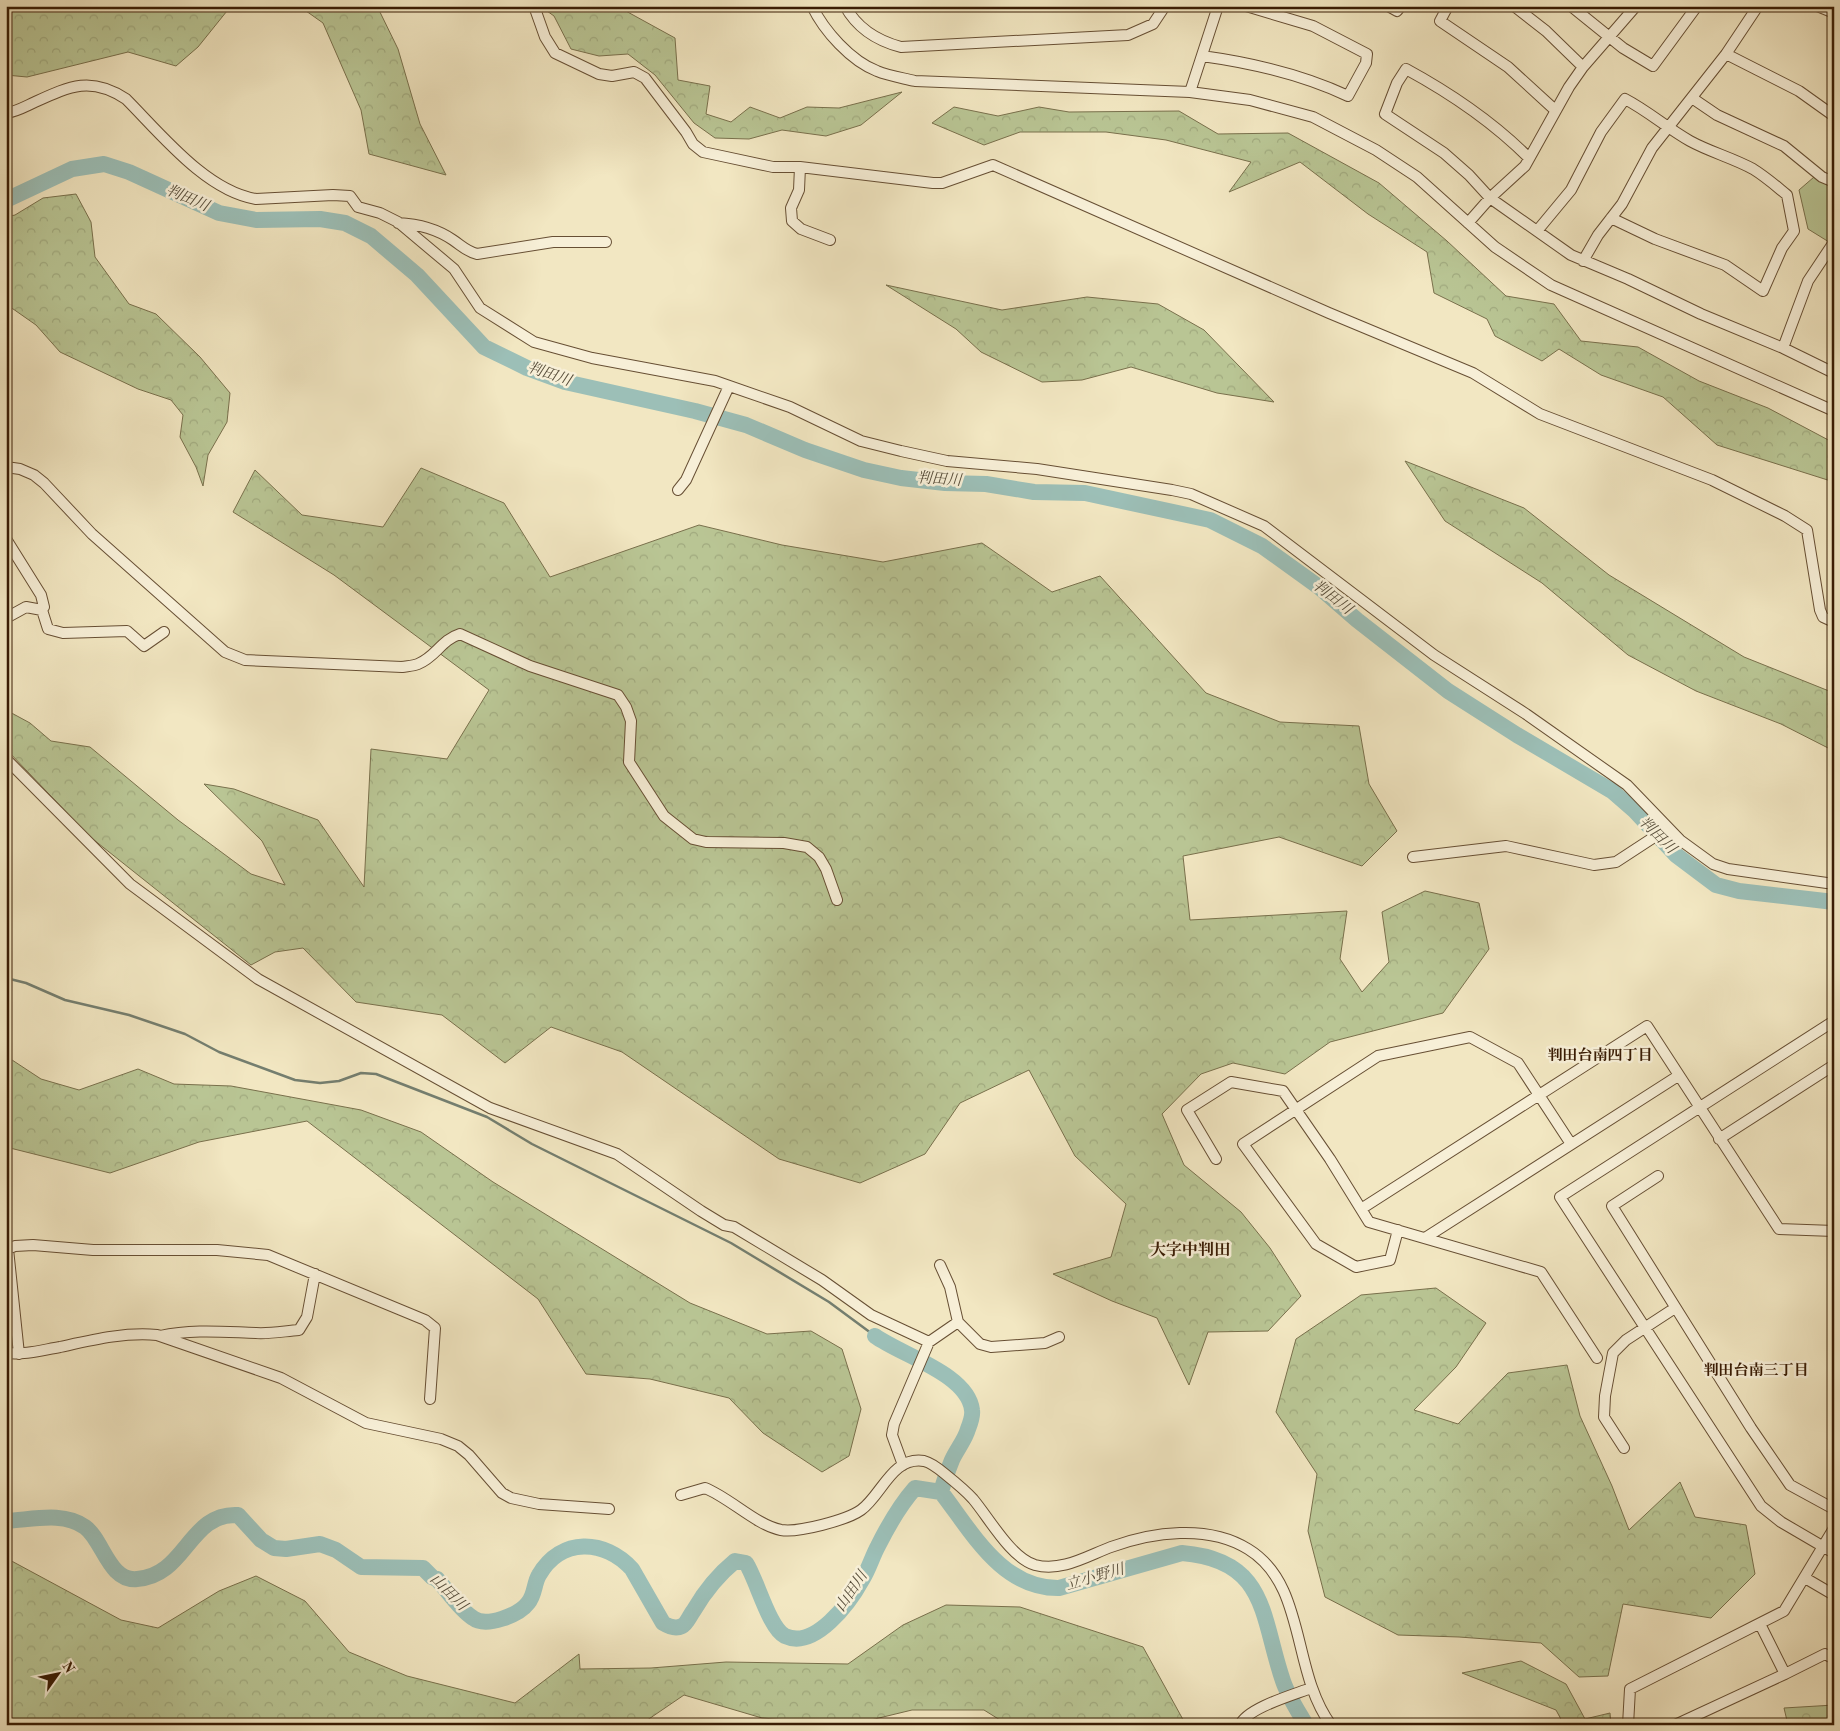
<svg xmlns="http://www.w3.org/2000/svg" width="1840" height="1731" viewBox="0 0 1840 1731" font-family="'Old Standard TT','Noto Serif JP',serif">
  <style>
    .green { fill: #b9c594; stroke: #79704c }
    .forest { fill: url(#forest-crowns); stroke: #79704c }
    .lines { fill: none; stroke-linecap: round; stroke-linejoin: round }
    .stream { stroke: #747e6f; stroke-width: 2.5 }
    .river { stroke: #9cbfb7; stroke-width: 16 }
    .minor-casing { stroke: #674f34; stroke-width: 12 }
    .minor { stroke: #f7efd7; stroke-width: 10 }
    .labels { text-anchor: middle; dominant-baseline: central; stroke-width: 5; stroke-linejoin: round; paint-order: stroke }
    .water-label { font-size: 15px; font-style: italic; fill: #574d3a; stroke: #f7efd7 }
    .neighbourhood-label { font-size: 15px; font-weight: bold; fill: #391c04; stroke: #f7efd7 }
    .quarter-label { font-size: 16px; font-weight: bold; fill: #391c04; stroke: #f7efd7 }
  </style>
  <defs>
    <pattern id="forest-crowns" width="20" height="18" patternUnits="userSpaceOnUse" patternTransform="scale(1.25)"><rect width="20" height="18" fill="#b9c594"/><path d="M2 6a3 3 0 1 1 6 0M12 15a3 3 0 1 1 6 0" fill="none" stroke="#a0a97e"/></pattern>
  </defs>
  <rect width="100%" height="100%" fill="#f2e7c2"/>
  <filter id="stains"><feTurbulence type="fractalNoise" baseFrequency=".004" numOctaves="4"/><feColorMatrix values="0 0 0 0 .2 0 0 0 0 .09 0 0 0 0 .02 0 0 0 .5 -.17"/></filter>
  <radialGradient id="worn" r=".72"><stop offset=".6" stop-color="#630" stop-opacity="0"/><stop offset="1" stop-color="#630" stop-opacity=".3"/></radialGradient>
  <path class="green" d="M1814 177 1834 186V238L1829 242 1808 229 1799 190Z"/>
  <path class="forest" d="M6 6H231L198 47 176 66 128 52 27 77 6 75Z
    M299 6H377L398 49 420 124 446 175 369 154 361 110 323 23Z
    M540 6H625L624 10 675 38 678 80 710 86 706 114 731 122 750 107 780 118 807 107 839 108 902 92 861 125 826 136 782 130 749 139 715 138 694 123 655 75 628 54 599 56 571 49 554 16Z
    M954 107 998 116 1039 107 1069 112 1179 111 1218 134 1288 133 1379 183 1447 241 1506 296 1554 304 1581 341 1638 347 1699 381 1768 408 1834 443V482L1717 445 1663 397 1601 375 1559 349 1542 361 1495 336 1487 319 1434 293 1427 252 1368 214 1300 162 1229 192 1251 162 1166 140 1106 132H1020L984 145 932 123Z
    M76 194 91 222 95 257 129 304 156 314 200 357 230 393 227 422 208 455 203 486 196 467 180 437 183 415 171 400 138 389 60 352 36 325 6 304V217L15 215 43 198Z
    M886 285 1002 310 1087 297 1158 304 1204 330 1274 402 1217 393 1131 367 1082 380 1042 382 981 352 956 329Z
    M1405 461 1524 508 1609 575 1744 657 1834 693V751L1781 724 1696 691 1628 655 1542 583 1445 521Z
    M421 468 504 503 550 577 699 525 782 545 883 562 982 543 1052 592 1100 576 1206 693 1280 722 1359 726 1369 784 1397 831 1362 866 1279 837 1183 856 1190 920 1347 911 1340 959 1362 992 1389 962 1382 912 1425 891 1479 903 1489 949 1443 1013 1330 1042 1285 1074 1233 1063 1201 1074 1162 1114 1184 1165 1241 1212 1270 1248 1301 1296 1268 1331 1208 1332 1189 1385 1157 1318 1112 1301 1053 1274 1111 1257 1126 1204 1075 1156 1029 1070 960 1103 925 1154 860 1183 779 1159 622 1052 551 1027 505 1063 442 1015 356 1002 303 948 275 952 251 965 89 836 6 749V710L30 723 51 741 90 747 178 820 251 874 285 885 262 841 204 784 234 789 318 820 364 887 371 749 447 759 489 690 334 575 233 512 255 470 302 515 383 527Z
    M6 1056 41 1079 79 1090 138 1069 174 1084 231 1086 361 1110 421 1132 493 1182 690 1303 767 1334 811 1331 842 1349 861 1409 849 1456 822 1472 763 1433 729 1398 650 1379 586 1374 538 1299 307 1121 199 1142 110 1173 6 1147Z
    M1436 1288 1486 1323 1456 1367 1414 1410 1458 1424 1508 1373 1567 1365 1580 1416 1612 1486 1629 1530 1680 1482 1695 1517 1746 1525 1755 1574 1711 1618 1623 1604 1608 1676 1579 1677 1541 1643 1459 1637 1398 1635 1325 1597 1308 1531 1317 1474 1276 1412 1296 1339 1361 1295Z
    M6 1558 121 1620 158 1628 219 1591 256 1576 305 1601 349 1652 407 1676 515 1703 579 1654 580 1669 651 1668 726 1662 848 1664 903 1625 946 1605 1020 1607 1143 1647 1186 1725H1008L984 1710H912L850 1725 762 1718 684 1695 640 1725H6Z
    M1521 1661 1566 1684 1585 1719 1610 1713 1611 1725H1564L1556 1710 1462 1673Z
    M1834 1705V1725H1788L1784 1708Z"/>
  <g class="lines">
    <path class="stream" d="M6 978 26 983 65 1000 129 1015 185 1034 219 1052 295 1080 320 1083 339 1081 361 1073 376 1074 487 1117 532 1144 731 1243 829 1302 875 1336"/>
    <path class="river" d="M6 200 72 169 104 164 129 172 219 213 256 220 320 219 345 223 371 236 417 275 484 347 527 368 565 382 695 411 746 425 805 450 864 470 901 478 945 483 986 484 1034 492 1085 493 1210 520 1262 546 1319 587 1357 620 1448 691 1517 735 1612 791 1635 811 1676 855 1716 885 1739 891 1834 902
      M875 1336C901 1355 968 1374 972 1410 973 1416 970 1424 968 1429 965 1440 957 1449 952 1460 948 1470 944 1481 941 1492
      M941 1492C972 1532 1002 1589 1059 1588L1182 1553C1268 1560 1261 1617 1283 1681 1288 1696 1298 1711 1306 1725
      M6 1521C31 1520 63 1511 85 1527 103 1540 109 1582 137 1579 186 1576 189 1512 238 1515L261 1540 274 1548 286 1549 320 1544 336 1550 361 1567 423 1568 432 1577 437 1579C448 1591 459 1609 473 1618 486 1628 519 1615 528 1603 535 1595 534 1583 539 1575 561 1537 605 1539 632 1569L663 1623C668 1626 676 1629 682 1626 687 1624 690 1615 694 1610 705 1591 718 1575 735 1561L746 1563C757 1580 769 1628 785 1636 815 1650 850 1602 862 1580 869 1569 872 1557 878 1546 888 1526 900 1505 915 1488L941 1492"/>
    <defs>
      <path id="minor" d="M534 6 545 37 555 53 599 74 612 76 634 72 645 78 686 132 693 144 703 152 773 167H800L933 183H942L993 165 1329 313 1473 373 1540 414 1712 480 1785 516 1807 530 1820 610 1823 617 1834 622
        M812 6C824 31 851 61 877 71 889 76 903 78 915 81L1190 92 1250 100 1313 117 1376 150 1417 177 1495 247 1551 285 1834 411
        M845 6C857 28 878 41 901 47L1128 35 1153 24 1165 6
        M1388 6 1397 11 1401 6
        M1448 6 1440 21 1508 67 1555 110
        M1514 6 1546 31 1583 67
        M1571 6 1623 48 1653 66 1697 6
        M1817 6 1834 13
        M1726 54 1799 91 1834 116
        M1202 56C1253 63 1301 74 1348 96L1366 63 1367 54 1313 26 1246 6
        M1190 92 1218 6
        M1692 98 1717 115 1784 146 1822 177 1834 182
        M6 113C16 112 26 106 35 102 70 86 91 76 126 99 160 133 206 191 256 199L333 195 350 196 358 207 380 213 398 222 454 269 480 308 534 342 592 358 715 381 790 407 861 441 901 451 947 461 1037 469 1172 490 1191 494 1264 526 1434 655 1526 714 1627 785 1680 840 1713 864 1728 869 1834 884
        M1529 158C1493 122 1452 94 1406 69L1397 83 1385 114 1444 153 1469 175 1490 198 1571 255 1628 279 1701 314 1783 348 1834 373
        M800 167 799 190 791 208 792 221 801 229 830 240
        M398 223C418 224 437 229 453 240 462 246 466 251 477 254L553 242H606
        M1468 223 1490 198 1525 166 1569 87 1583 67 1636 6
        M1537 231 1571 190 1601 132 1625 99C1648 111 1667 128 1690 141 1710 152 1733 158 1753 169 1766 177 1776 186 1787 195L1794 231 1782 248 1763 291 1725 265 1655 239 1611 218
        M1583 261 1598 235 1622 204 1652 148 1726 54 1758 6
        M1783 348 1808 281 1834 242
        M6 467 20 469 34 475 44 483 92 534 225 652 245 660 402 667C407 666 413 666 418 664 436 657 441 640 460 634L530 666 618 695 626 707 631 721 629 762 664 816 693 839 706 842 784 843 807 847 819 857 826 869 837 900
        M678 490 686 480 729 386
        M6 539 41 595 44 607 42 610 48 629 63 633 127 631 144 646 164 632
        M6 618 26 607 42 610
        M6 759 130 884 258 979 490 1108 617 1154 701 1211 724 1225 734 1227 822 1280 871 1315 929 1342 894 1424 892 1435 903 1465
        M1413 857 1506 846 1594 865 1616 862 1668 828
        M1834 1021 1560 1197 1761 1506 1781 1522 1834 1553
        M1719 1139 1834 1065
        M1216 1159 1187 1110 1231 1082 1283 1091 1330 1159 1369 1222 1541 1272 1597 1358
        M1658 1176 1612 1206 1751 1428 1790 1485 1834 1509
        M1361 1209 1647 1026 1779 1229 1834 1231
        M1398 1230 1390 1260 1356 1267 1316 1244 1243 1144 1378 1056 1470 1037 1518 1063 1571 1144
        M1425 1238 1678 1076
        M940 1265 950 1287 958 1322 980 1344 991 1347 1045 1343 1059 1337
        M160 1336C193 1329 223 1332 256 1333 270 1334 285 1331 299 1330L307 1317 315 1274
        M929 1342 958 1322
        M6 1353C25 1355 42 1350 60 1347 92 1340 124 1332 157 1335L281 1378 366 1423 441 1439 458 1446 469 1455 502 1493 511 1498 539 1504 609 1509
        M19 1354 8 1249 15 1246 33 1245 93 1250H217L268 1255 425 1320 435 1328 430 1399
        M1624 1448 1604 1417 1605 1396 1613 1353 1626 1340 1675 1308
        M681 1495 705 1488C730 1498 756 1525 781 1530 798 1533 847 1520 861 1510 882 1495 892 1456 924 1461 932 1463 939 1469 945 1474 955 1482 965 1490 973 1499 989 1518 1011 1558 1035 1565 1062 1572 1087 1556 1111 1547 1152 1532 1208 1524 1248 1549 1307 1585 1291 1671 1331 1725
        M1805 1578 1834 1595
        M1760 1624 1785 1674 1825 1654 1834 1659
        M1240 1725C1247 1708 1293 1695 1311 1688
        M1628 1725 1630 1689 1784 1611 1834 1528
        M1675 1725 1785 1674"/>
    </defs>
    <use href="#minor" class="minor-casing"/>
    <use href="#minor" class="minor"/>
  </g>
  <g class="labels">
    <g class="water-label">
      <text transform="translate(187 199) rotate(23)">判田川</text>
      <text transform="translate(549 375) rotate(19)">判田川</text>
      <text transform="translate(939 480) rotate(4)">判田川</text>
      <text transform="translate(1332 598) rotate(38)">判田川</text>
      <text transform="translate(1657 836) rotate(45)">判田川</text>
      <text transform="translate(1095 1578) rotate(-16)">立小野川</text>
      <text transform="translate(852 1592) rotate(-56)">山田川</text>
      <text transform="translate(448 1593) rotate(45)">山田川</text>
    </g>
    <g class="neighbourhood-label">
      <text x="1600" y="1056">判田台南四丁目</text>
      <text x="1756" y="1371">判田台南三丁目</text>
    </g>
    <g class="quarter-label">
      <text x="1190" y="1251">大字中判田</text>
    </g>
  </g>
  <rect width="1840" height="1731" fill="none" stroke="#f2e7c2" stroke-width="25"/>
  <rect x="8" y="8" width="1825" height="1716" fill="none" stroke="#391c04" stroke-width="2.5"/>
  <rect x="12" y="12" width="1815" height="1706" fill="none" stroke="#391c04"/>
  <g transform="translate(58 1674) rotate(57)" stroke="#f7efd7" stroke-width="4" paint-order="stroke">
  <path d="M0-4L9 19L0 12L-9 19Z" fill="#391c04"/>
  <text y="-8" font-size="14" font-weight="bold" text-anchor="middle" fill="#391c04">N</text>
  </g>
  <rect width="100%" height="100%" filter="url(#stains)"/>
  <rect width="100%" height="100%" fill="url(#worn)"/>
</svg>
